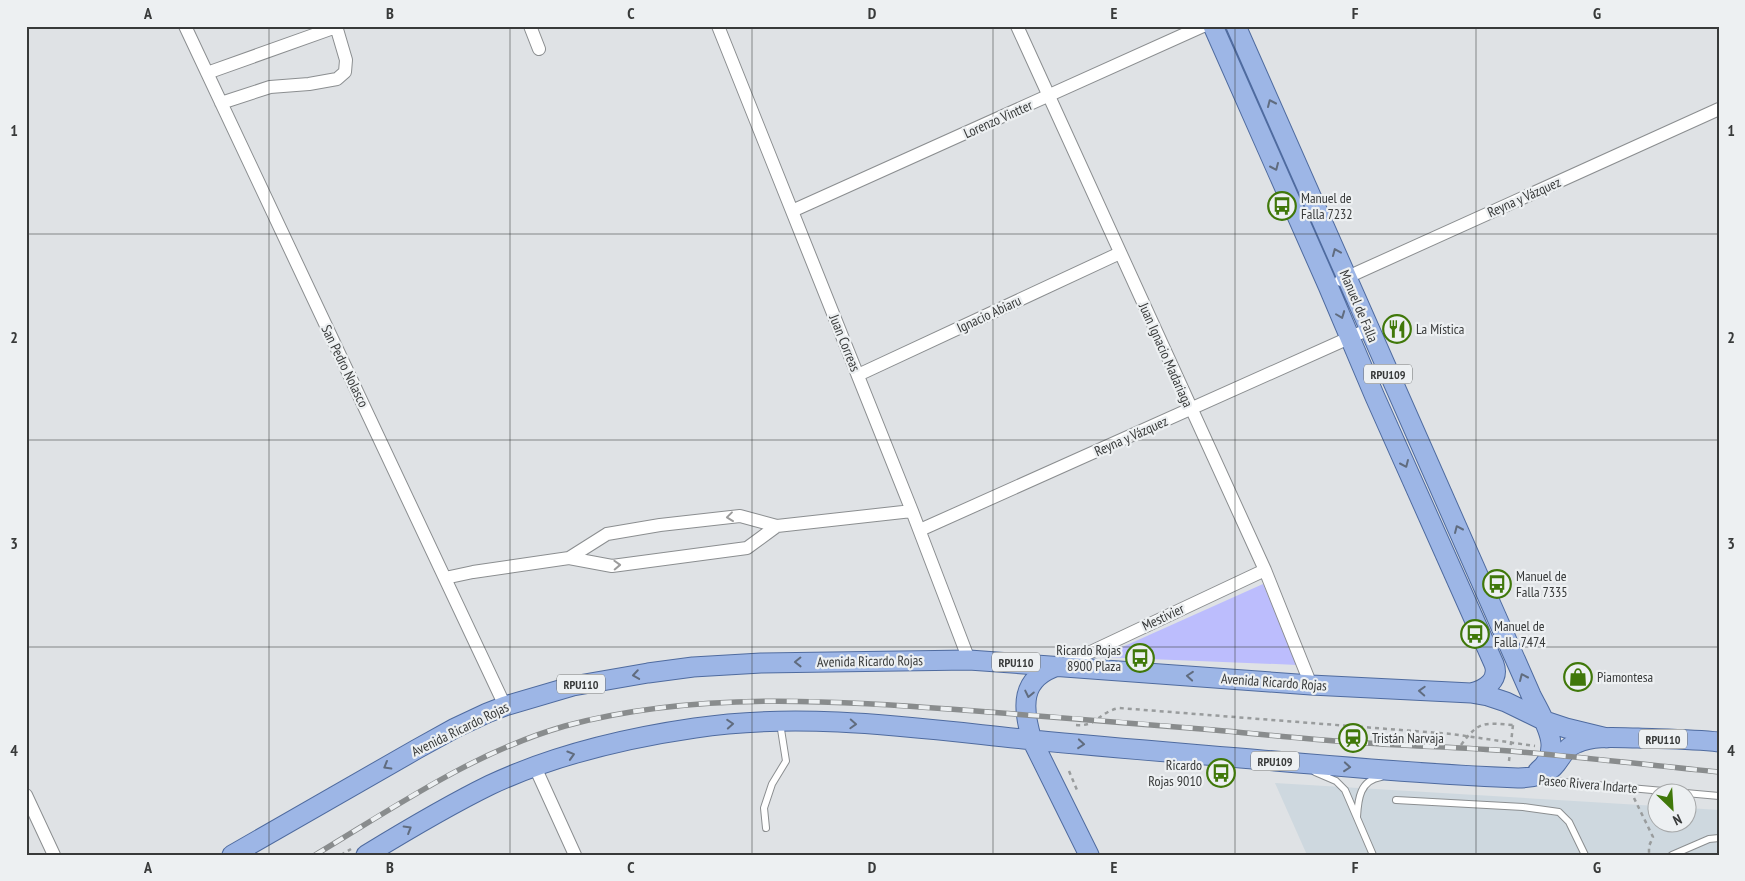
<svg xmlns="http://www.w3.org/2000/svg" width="1745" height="881" viewBox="0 0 1745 881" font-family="'PT Sans Narrow',sans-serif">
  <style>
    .built { fill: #ced8df }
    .green { fill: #bcbdfd }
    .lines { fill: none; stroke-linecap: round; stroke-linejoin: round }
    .service-casing { stroke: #8b8e90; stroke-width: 8 }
    .minor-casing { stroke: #8b8e90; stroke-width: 14 }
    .primary-casing { stroke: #4f6b9f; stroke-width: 21 }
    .path { stroke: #999c9d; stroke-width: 2.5; stroke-dasharray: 4 4; stroke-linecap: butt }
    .service { stroke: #fff; stroke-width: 6 }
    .minor { stroke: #fff; stroke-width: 12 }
    .primary { stroke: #9db6e6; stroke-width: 19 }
    .rail-casing { stroke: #898c8d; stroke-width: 5.5 }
    .rail { stroke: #edf0f2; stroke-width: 4; stroke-dasharray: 11; stroke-linecap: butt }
    .oneway { stroke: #606c7f }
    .oneway2 { stroke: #9c9c9c }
    .grid { fill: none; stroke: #383a3a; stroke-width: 1; stroke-opacity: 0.55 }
    .labels { text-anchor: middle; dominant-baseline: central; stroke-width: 4.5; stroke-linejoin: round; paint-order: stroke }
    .shield { fill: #edf0f2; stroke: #6e7171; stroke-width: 1 }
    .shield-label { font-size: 12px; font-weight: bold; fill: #383a3a }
    .street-label { font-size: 14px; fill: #383a3a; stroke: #edf0f2 }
    .poi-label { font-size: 14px; fill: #383a3a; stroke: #edf0f2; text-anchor: start }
    .neatline { fill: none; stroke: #383a3a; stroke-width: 2 }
    .grid-label { font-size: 16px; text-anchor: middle; font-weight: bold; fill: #383a3a }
  </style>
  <rect width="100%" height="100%" fill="#dfe2e5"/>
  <path class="built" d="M1275 783 1657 806 1658 824H1688V808L1719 810V855H1307Z"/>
  <path class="green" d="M1263 584 1298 665 1100 657Z"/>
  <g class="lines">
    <defs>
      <path id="service" d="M1315 772 1336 781 1345 790 1373 855
        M1541 780 1719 796
        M1396 800 1523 807 1559 812 1569 822 1585 855
        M1357 817C1358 799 1360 780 1381 777
        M766 828 764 808 772 784 786 761 780 723
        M1672 855 1709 839 1719 838"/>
      <path id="minor" d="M185 26 505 706
        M530 26 539 49
        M718 26 912 511 969 660
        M1017 26 1265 570 1311 685
        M207 73 336 27
        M221 103 270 87 309 84 337 79 345 72 346 60 336 26
        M792 211 1203 26
        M1341 280 1719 109
        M858 375 1120 253
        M920 530 1369 329
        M569 558 607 534 660 525 740 516 777 526 912 511
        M445 578 473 572 569 558 612 566 747 548 777 526
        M1063 665 1265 570
        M535 767 575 855
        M26 795 54 855"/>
      <path id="primary" d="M1213 26 1328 286 1375 397 1494 664C1500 680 1485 690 1471 693
        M1236 26 1531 695C1542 718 1566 750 1538 771
        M1058 666C1020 678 1022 707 1032 740L1089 855
        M232 855 417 749 455 728 487 713 505 706 573 686 648 673 693 667 761 663 969 660 1311 685 1471 693 1488 696 1506 702 1545 721 1566 728 1607 738
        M366 855C407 830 447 806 490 785 554 755 626 738 695 728 806 711 923 729 1033 740 1113 748 1194 754 1275 761 1356 768 1437 775 1518 778 1531 778 1548 775 1556 764 1563 755 1566 747 1577 743 1596 735 1618 738 1638 738 1665 739 1692 739 1719 742"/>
    </defs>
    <use href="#service" class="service-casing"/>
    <use href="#minor" class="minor-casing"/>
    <use href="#primary" class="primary-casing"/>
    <path class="path" d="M1076 725C1097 727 1099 712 1119 708L1452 734 1535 746
      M1461 745C1479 720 1485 723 1513 725
      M1509 761 1513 725
      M1069 771 1077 790
      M1634 798 1653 837 1649 846V855
      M341 855 351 849"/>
    <use href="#service" class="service"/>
    <use href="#minor" class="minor"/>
    <use href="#primary" class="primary"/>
    <defs>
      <path id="rail" d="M315 855C395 807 474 752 565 726 699 690 839 701 976 711 1055 717 1134 723 1214 730 1259 734 1305 739 1351 742 1404 746 1457 747 1510 751 1580 757 1649 765 1719 772"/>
    </defs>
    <use href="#rail" class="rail-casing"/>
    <use href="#rail" class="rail"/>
  </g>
  <defs><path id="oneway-chevron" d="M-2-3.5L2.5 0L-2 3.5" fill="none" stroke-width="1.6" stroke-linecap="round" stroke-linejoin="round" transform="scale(1.25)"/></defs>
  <g class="oneway">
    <use href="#oneway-chevron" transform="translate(1271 103) rotate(-114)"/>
    <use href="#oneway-chevron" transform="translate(1275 167) rotate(66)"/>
    <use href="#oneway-chevron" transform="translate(1336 252) rotate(-113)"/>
    <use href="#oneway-chevron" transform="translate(1341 315) rotate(69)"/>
    <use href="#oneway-chevron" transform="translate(1405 464) rotate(66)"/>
    <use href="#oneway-chevron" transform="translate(1458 529) rotate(-114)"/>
    <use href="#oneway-chevron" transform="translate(798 662) rotate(179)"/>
    <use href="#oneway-chevron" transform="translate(636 675) rotate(171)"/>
    <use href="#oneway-chevron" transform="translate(1190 676) rotate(-175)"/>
    <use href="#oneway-chevron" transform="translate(1523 677) rotate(-114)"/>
    <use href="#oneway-chevron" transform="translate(1422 691) rotate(-177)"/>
    <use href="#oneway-chevron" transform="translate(1029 694) rotate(102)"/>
    <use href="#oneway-chevron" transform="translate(730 724) rotate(-4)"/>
    <use href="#oneway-chevron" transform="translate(853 724) rotate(3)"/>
    <use href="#oneway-chevron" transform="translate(1081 744) rotate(5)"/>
    <use href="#oneway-chevron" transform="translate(571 755) rotate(-17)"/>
    <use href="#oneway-chevron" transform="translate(387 766) rotate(150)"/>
    <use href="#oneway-chevron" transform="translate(1347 767) rotate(5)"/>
    <use href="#oneway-chevron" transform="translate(408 829) rotate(-31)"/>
  </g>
  <g class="oneway2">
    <use href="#oneway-chevron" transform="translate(730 517) rotate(173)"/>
    <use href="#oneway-chevron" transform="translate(617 565) rotate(-2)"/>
  </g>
  <path class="grid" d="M269 26V855M510 26V855M752 26V855M993 26V855M1235 26V855M1476 26V855M26 234H1719M26 440H1719M26 647H1719"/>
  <defs>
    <symbol id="bus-ring" viewBox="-11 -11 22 22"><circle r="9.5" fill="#edf0f2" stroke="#40780a" stroke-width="1.5"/><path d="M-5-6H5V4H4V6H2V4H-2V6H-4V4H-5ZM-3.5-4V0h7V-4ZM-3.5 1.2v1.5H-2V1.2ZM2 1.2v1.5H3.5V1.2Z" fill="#40780a"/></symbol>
    <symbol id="restaurant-ring" viewBox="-11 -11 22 22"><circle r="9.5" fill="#edf0f2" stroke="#40780a" stroke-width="1.5"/><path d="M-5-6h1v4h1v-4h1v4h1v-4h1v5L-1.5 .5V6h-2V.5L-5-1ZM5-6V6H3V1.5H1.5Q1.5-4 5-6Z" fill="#40780a"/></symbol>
    <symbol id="shop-ring" viewBox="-11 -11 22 22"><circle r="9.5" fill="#edf0f2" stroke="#40780a" stroke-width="1.5"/><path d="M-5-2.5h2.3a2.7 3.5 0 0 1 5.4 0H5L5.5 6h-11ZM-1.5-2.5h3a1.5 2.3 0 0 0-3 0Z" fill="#40780a"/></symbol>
    <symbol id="station-ring" viewBox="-11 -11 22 22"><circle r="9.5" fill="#edf0f2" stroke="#40780a" stroke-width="1.5"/><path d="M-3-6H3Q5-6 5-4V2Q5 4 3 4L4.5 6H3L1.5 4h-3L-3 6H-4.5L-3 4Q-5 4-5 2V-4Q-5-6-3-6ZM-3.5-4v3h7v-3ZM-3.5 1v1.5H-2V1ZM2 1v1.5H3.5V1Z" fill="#40780a"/></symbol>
  </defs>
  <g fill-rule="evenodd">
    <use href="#bus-ring" x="1266" y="190" width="32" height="32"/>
    <use href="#restaurant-ring" x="1381" y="313" width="32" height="32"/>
    <use href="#bus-ring" x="1481" y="568" width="32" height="32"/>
    <use href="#bus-ring" x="1459" y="618" width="32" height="32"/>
    <use href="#bus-ring" x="1124" y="642" width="32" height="32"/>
    <use href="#shop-ring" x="1562" y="661" width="32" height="32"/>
    <use href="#station-ring" x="1337" y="722" width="32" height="32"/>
    <use href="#bus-ring" x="1205" y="757" width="32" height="32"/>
  </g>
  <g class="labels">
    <g class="shield">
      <rect x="1364" y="364.5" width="48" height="19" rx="4"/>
      <rect x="992" y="652.5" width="48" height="19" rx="4"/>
      <rect x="557" y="674.5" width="48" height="19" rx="4"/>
      <rect x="1639" y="729.5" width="48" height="19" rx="4"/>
      <rect x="1251" y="751.5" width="48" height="19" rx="4"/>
    </g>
    <g class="shield-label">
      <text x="1388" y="374">RPU109</text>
      <text x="1016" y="662">RPU110</text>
      <text x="581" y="684">RPU110</text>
      <text x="1663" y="739">RPU110</text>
      <text x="1275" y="761">RPU109</text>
    </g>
    <g class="street-label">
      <text transform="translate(998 119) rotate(-24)">Lorenzo Vintter</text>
      <text transform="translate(1524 197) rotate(-24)">Reyna y Vázquez</text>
      <text transform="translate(1359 306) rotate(67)">Manuel de Falla</text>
      <text transform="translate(989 314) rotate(-25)">Ignacio Abiaru</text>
      <text transform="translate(845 343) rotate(68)">Juan Correas</text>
      <text transform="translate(1166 355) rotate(66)">Juan Ignacio Madariaga</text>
      <text transform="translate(345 366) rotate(64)">San Pedro Nolasco</text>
      <text transform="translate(1131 436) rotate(-24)">Reyna y Vázquez</text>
      <text transform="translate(1163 617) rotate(-25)">Mestivier</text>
      <text transform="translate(870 661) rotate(-1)">Avenida Ricardo Rojas</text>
      <text transform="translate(1274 682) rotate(4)">Avenida Ricardo Rojas</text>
      <text transform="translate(460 729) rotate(-26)">Avenida Ricardo Rojas</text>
      <text transform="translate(1588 784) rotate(5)">Paseo Rivera Indarte</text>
    </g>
    <g class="poi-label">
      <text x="1301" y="198">Manuel de<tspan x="1301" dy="16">Falla 7232</tspan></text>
      <text x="1416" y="329">La Mística</text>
      <text x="1516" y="576">Manuel de<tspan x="1516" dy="16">Falla 7335</tspan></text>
      <text x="1494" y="626">Manuel de<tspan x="1494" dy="16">Falla 7474</tspan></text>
      <text x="1121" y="650" text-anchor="end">Ricardo Rojas<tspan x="1121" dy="16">8900 Plaza</tspan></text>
      <text x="1597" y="677">Piamontesa</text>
      <text x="1372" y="738">Tristán Narvaja</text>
      <text x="1202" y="765" text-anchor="end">Ricardo<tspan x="1202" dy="16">Rojas 9010</tspan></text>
    </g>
  </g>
  <rect width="1745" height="881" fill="none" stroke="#edf0f2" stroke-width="55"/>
  <g transform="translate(1672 808) rotate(155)"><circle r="24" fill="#edf0f2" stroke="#a5a7a8"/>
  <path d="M0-4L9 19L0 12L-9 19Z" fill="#40780a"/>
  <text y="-8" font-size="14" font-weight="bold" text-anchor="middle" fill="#383a3a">N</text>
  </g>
  <rect x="28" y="28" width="1690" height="826" class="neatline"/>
  <g class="grid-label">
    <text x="148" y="19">A</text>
    <text x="390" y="19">B</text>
    <text x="631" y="19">C</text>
    <text x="872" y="19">D</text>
    <text x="1114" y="19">E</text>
    <text x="1355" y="19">F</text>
    <text x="1597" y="19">G</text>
    <text x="14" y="136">1</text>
    <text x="1731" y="136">1</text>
    <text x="14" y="343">2</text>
    <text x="1731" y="343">2</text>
    <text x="14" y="549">3</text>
    <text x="1731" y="549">3</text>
    <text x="14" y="756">4</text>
    <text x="1731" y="756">4</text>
    <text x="148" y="873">A</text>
    <text x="390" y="873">B</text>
    <text x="631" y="873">C</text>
    <text x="872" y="873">D</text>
    <text x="1114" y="873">E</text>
    <text x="1355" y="873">F</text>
    <text x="1597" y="873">G</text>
  </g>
</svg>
